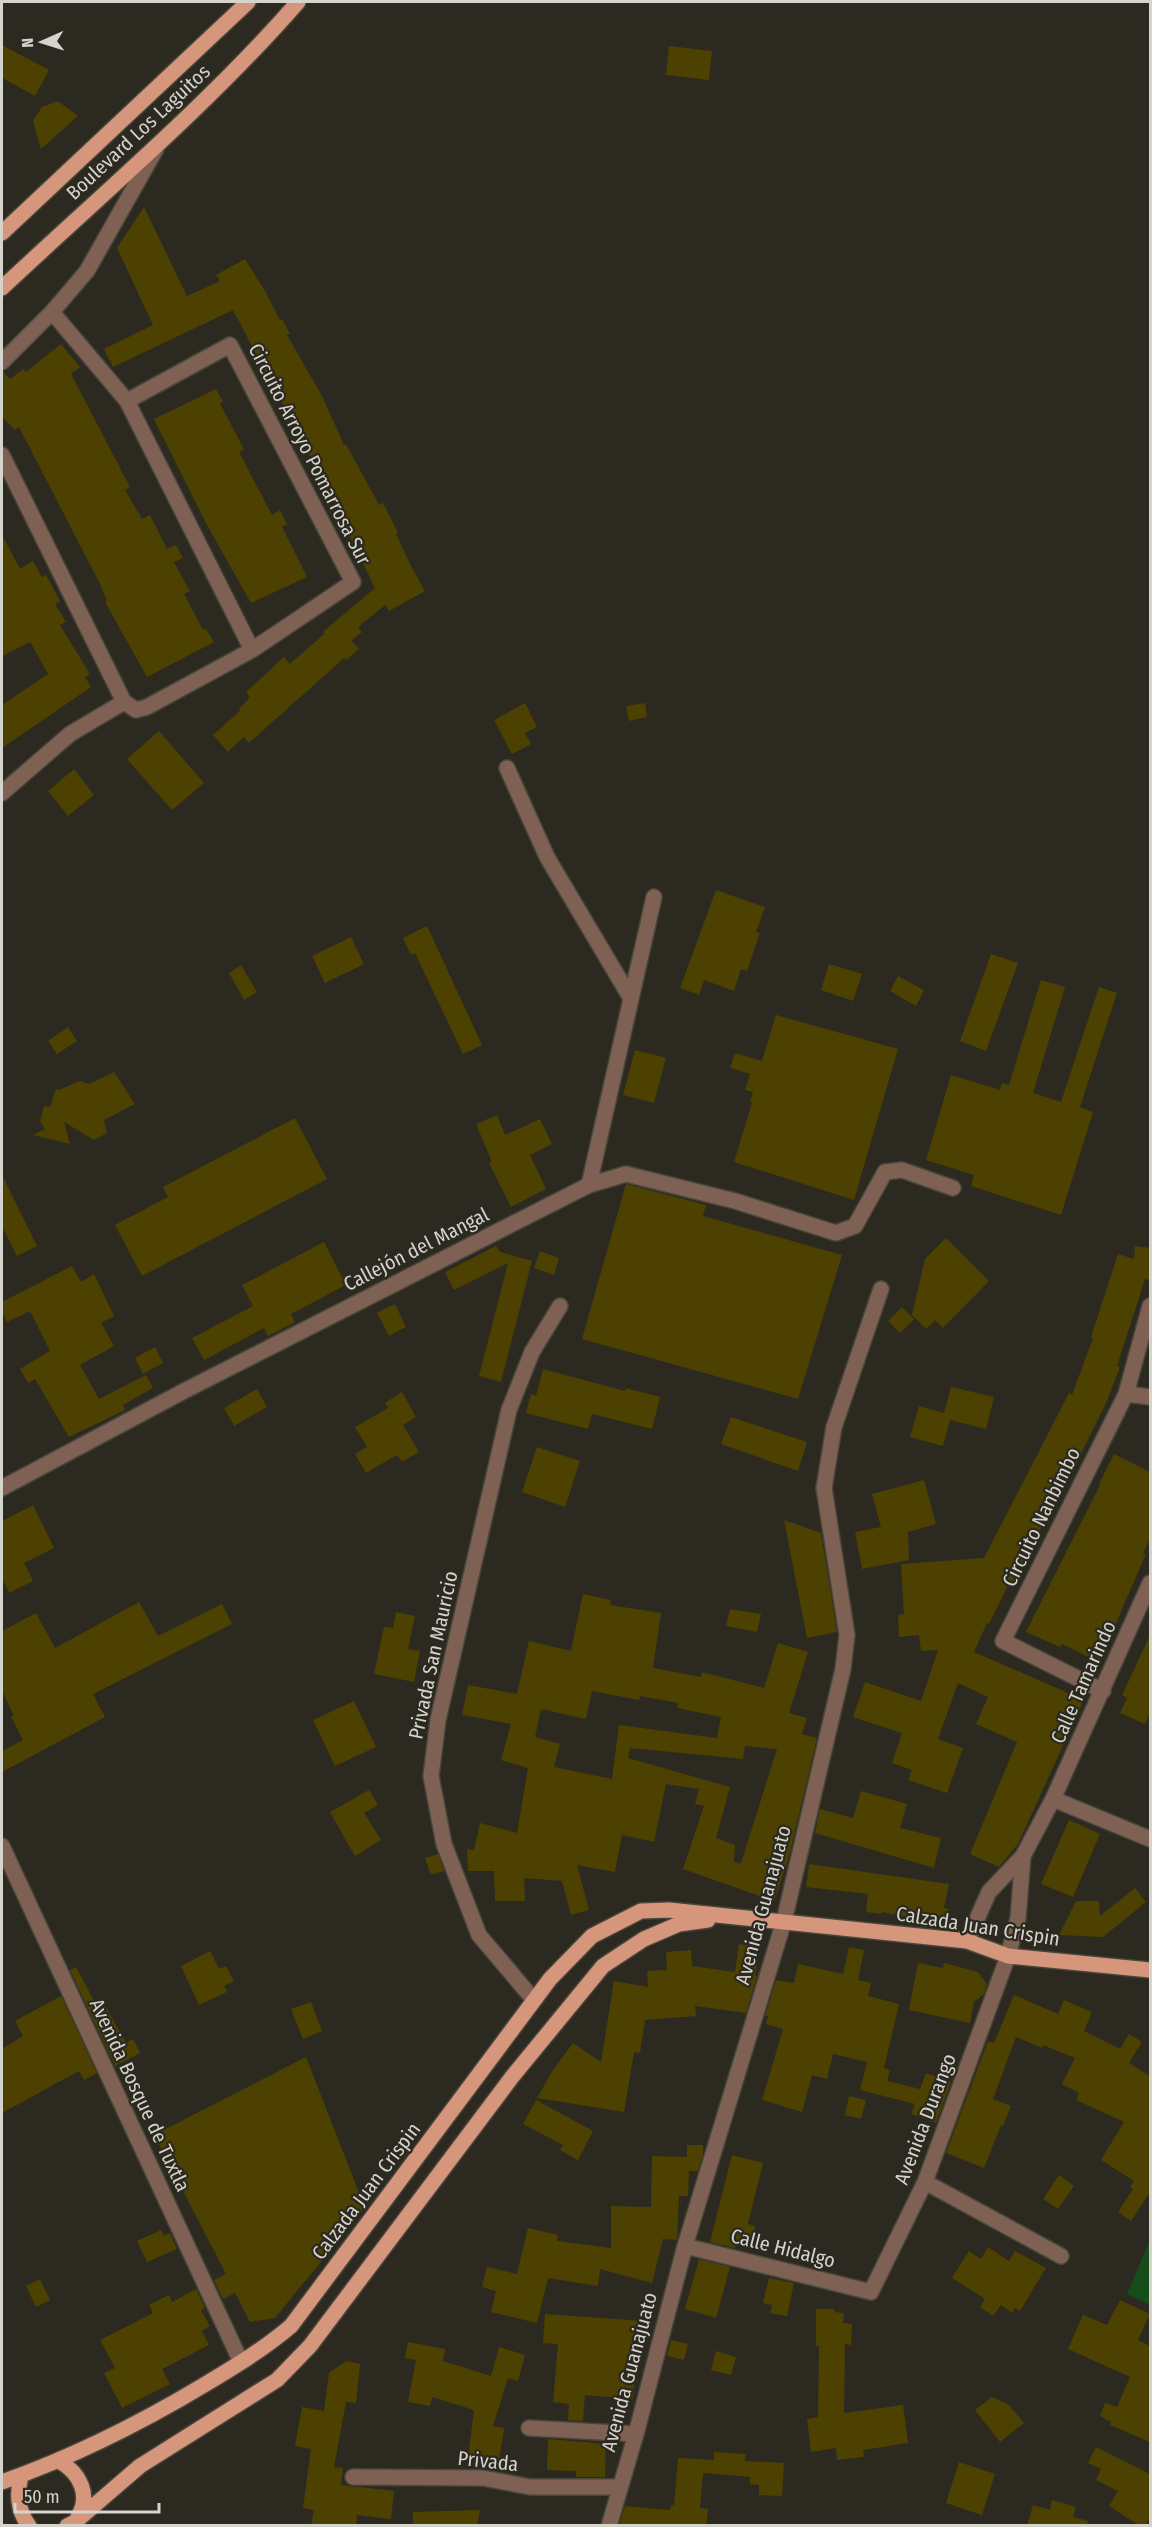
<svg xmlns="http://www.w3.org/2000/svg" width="1152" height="2527" viewBox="0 0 1152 2527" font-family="'Fira Sans Condensed',sans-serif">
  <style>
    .green { fill: #164c1a }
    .building { fill: #4c4100; fill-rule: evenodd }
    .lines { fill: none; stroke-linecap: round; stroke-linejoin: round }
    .minor-casing { stroke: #47453c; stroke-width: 18 }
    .major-casing { stroke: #47453c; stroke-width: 18 }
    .minor { stroke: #7f6154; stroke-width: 15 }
    .major { stroke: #d5967b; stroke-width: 15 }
    .labels { text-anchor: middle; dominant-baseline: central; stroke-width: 4.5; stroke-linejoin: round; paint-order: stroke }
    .street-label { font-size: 20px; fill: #d4d3cc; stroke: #2c2a20 }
  </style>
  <rect width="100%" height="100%" fill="#2c2a20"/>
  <path class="green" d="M1150 2240V2305L1127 2294Z"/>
  <path class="building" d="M2 45 49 70 35 96 2 78Z
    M669 46 712 51 709 80 666 75Z
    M58 101 78 116 41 149 33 121 42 107Z
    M144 207 187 296 220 281 216 275 245 259 265 291 280 320 282 319 290 334 287 335 322 396 344 445 346 444 379 505 383 503 398 533 396 534 411 566 425 591 389 611 385 605 358 627 362 632 351 641 359 649 346 660 344 658 249 743 244 737 228 752 213 735 240 711 239 709 250 697 246 692 284 657 290 664 324 634 323 632 375 588 322 479 233 310 113 367 104 349 153 325 117 248Z
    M61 344 80 367 71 374 130 487 125 490 142 519 150 515 167 549 176 545 183 558 174 562 190 591 184 594 203 630 206 629 214 642 147 677 105 602 107 601 100 584 19 427 15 430 2 417V371L10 379 23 369 26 372Z
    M216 389 223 402 220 404 244 449 239 452 272 515 280 510 287 524 282 527 307 577 251 603 208 527 154 419Z
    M2 535 20 569 33 561 42 577 46 575 60 601 55 604 66 622 60 625 90 674 85 677 91 687 2 748V705L48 674 30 642 2 656Z
    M525 703 537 727 525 733 531 744 512 754 494 720Z
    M645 703 647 717 629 721 626 706Z
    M159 731 204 783 172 810 127 759Z
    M74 769 94 795 68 816 48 791Z
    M716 890 765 907 756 932 760 933 747 971 741 969 734 991 704 980 699 995 680 988Z
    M427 926 482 1045 463 1054 415 953 411 955 403 938Z
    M351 937 364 964 325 983 312 956Z
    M991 954 1018 963 986 1051 960 1041Z
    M829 964 862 974 853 1001 821 990Z
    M241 965 257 992 244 1000 229 973Z
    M898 976 924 990 916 1006 890 991Z
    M1041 980 1065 987 1033 1093 1061 1102 1099 987 1117 993 1080 1107 1093 1112 1061 1215 971 1186 974 1175 926 1160 951 1075 1000 1090 1002 1083 1009 1085Z
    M776 1015 898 1049 854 1200 734 1162 752 1103 750 1102 753 1092 745 1090 750 1074 730 1068 735 1053 762 1061Z
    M68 1027 77 1041 57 1054 48 1041Z
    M635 1050 666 1058 654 1103 623 1095Z
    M114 1072 135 1104 104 1120 107 1133 94 1140 64 1122 70 1144 33 1135 45 1129 40 1121 44 1106 50 1107 56 1089 59 1090 80 1081 89 1084Z
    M497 1115 505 1135 540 1119 552 1144 530 1155 546 1189 511 1207 489 1163 492 1162 476 1124Z
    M295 1118 327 1179 142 1276 115 1225 168 1197 163 1187Z
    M2 1175 37 1246 17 1256 2 1226Z
    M626 1184 706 1205 703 1216 842 1255 798 1399 582 1339Z
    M946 1238 989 1281 943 1328 935 1320 926 1329 912 1315 925 1259Z
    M324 1242 346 1285 291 1314 295 1322 268 1336 264 1328 204 1360 192 1338 253 1306 242 1285Z
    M496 1246 500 1252 532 1261 501 1382 479 1376 508 1263 454 1290 445 1272Z
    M1135 1246 1150 1248V1280L1145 1279 1117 1366 1120 1367 1106 1403 1052 1513 1049 1512 1012 1585 1009 1583 989 1624 987 1623 974 1652 1084 1700 1018 1844 999 1867 970 1854 1017 1742 976 1724 988 1697 958 1683 938 1739 963 1748 947 1793 908 1780 912 1770 892 1763 902 1733 853 1717 865 1682 921 1701 938 1650 921 1651 919 1635 899 1637 898 1615 904 1614 901 1564 984 1558 1069 1393 1072 1395 1093 1338 1091 1337 1118 1254 1134 1259Z
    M540 1251 559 1258 554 1275 534 1268Z
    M72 1266 81 1282 94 1274 114 1316 101 1323 114 1346 80 1365 99 1399 146 1375 153 1388 123 1405 125 1410 69 1437 35 1379 28 1383 20 1369 50 1351 30 1311 7 1322 2 1311V1302Z
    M395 1304 406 1327 389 1336 377 1313Z
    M902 1307 914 1319 900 1333 888 1321Z
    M155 1347 163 1363 143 1374 135 1358Z
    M543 1369 625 1391 626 1388 660 1397 652 1429 592 1414 588 1429 526 1413 531 1394 536 1396Z
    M951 1387 994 1397 986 1429 950 1420 943 1446 910 1437 919 1406 944 1413Z
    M257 1389 267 1407 234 1426 224 1408Z
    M402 1392 416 1417 403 1425 419 1452 402 1462 397 1455 366 1473 355 1454 367 1447 355 1427 388 1408 385 1403Z
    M731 1417 807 1442 798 1471 721 1444Z
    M537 1447 580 1461 565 1507 522 1492Z
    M1114 1454 1150 1472V1539L1143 1553 1146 1554 1099 1662 1062 1644 1060 1647 1026 1632 1100 1485 1099 1484Z
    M924 1480 936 1524 908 1532 909 1560 862 1569 855 1532 881 1527 872 1494Z
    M33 1505 54 1548 24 1563 33 1581 9 1593 2 1578V1521Z
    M784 1520 821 1533 837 1632 807 1638Z
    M583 1594 611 1600 610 1605 661 1613 653 1668 701 1677 702 1672 764 1688 778 1643 808 1652 789 1713 807 1718 802 1734 817 1738 788 1860 774 1901 683 1869 704 1806 695 1804 699 1789 666 1784 654 1842 622 1835 615 1872 577 1865 589 1910 571 1915 562 1881 524 1878 525 1901H495L494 1871H468L467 1849 474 1850 480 1823 517 1833 528 1768 501 1760 511 1724 462 1715 468 1685 517 1694 529 1641 571 1651ZM592 1691 639 1700 640 1696 678 1703 677 1708 721 1717 717 1738 619 1725 612 1779 554 1767 560 1744 535 1737 541 1709 586 1719ZM745 1746 777 1749 741 1863 734 1862 735 1845 716 1838 730 1787 628 1758 630 1748 743 1759Z
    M139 1602 158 1636 222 1604 232 1624 93 1694 105 1717 2 1772V1751L23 1740 11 1717 14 1716 2 1691V1631L36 1613 55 1648Z
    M730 1609 761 1614 757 1632 726 1626Z
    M396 1612 415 1616 408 1649 420 1651 414 1682 374 1674 384 1627 393 1628Z
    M1150 1635V1713L1145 1724 1120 1713 1127 1698 1122 1695Z
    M354 1701 376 1747 335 1766 313 1720Z
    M369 1790 378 1805 364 1813 381 1840 355 1856 330 1812Z
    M861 1791 907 1804 900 1828 941 1838 934 1868 815 1833 820 1809 853 1818Z
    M1069 1820 1100 1834 1073 1897 1041 1884Z
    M438 1854 444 1871 431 1875 425 1858Z
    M809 1864 949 1884 944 1908 949 1909 946 1924 882 1912V1914L866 1912 868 1894 806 1887Z
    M1135 1888 1146 1902 1103 1937 1059 1935 1076 1901H1099L1100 1916Z
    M739 1944 759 1947 755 1975 757 1976 746 2013 695 2006 696 2016 645 2020 640 2053 634 2052 624 2112 537 2098 553 2070 573 2043 601 2062 614 1981 648 1987 647 1971 667 1970 666 1952 691 1950 692 1966 735 1972Z
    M849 1947 864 1950 858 1980 871 1983 868 1996 899 2004 884 2068 890 2070 887 2081 920 2089 926 2073 951 2082 936 2123 911 2114 915 2104 860 2090 867 2062 833 2054 827 2079 812 2075 802 2112 762 2100 783 2029 766 2024 768 2016H765L776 1980 794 1983 798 1964 843 1974Z
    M210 1951 219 1969 226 1966 234 1981 224 1986 227 1992 199 2005 181 1966Z
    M918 1963 943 1968 944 1963 978 1972 987 1984 984 1994 974 2002 970 2023 909 2010Z
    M76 1967 98 2008 104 2004 126 2043 133 2039 140 2053 115 2066 70 1970Z
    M1014 1995 1058 2014 1064 2000 1092 2012 1084 2031 1120 2049 1129 2034 1142 2042 1129 2063 1150 2076V2192L1131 2221 1118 2212 1133 2189 1130 2187 1134 2181 1101 2160 1124 2122 1076 2100 1079 2093 1062 2084 1075 2058 1043 2045 1042 2048 1016 2037 993 2099 1011 2106 1003 2126 1001 2125 984 2168 946 2153 988 2041 994 2043Z
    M61 1996 97 2073 84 2080 79 2071 2 2113V2049L23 2036 15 2021Z
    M311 2002 322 2031 303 2039 291 2009Z
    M306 2057 365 2208 275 2318 250 2322 235 2293 223 2299 214 2280 226 2274 154 2135Z
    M849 2096 866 2100 861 2119 845 2115Z
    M536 2100 593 2131 578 2160 560 2150 563 2145 523 2124Z
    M687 2145H703V2154L698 2171H689L688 2196H679L677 2240 663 2239 652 2283 600 2269 598 2286 548 2278 537 2323 491 2312 496 2291 482 2287 487 2267 517 2274 528 2228 558 2235 557 2241 611 2248V2206L651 2207 652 2156 687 2157Z
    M732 2155 763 2163 748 2224 755 2226 751 2243 737 2240 735 2248 710 2242Z
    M1059 2175 1074 2186 1058 2209 1043 2199Z
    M161 2230 164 2236 170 2233 177 2249 147 2262 137 2241Z
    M988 2247 1009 2261 1015 2251 1046 2268 1020 2311 1015 2308 1012 2313 1001 2305 993 2316 980 2307 985 2299 952 2278 969 2251 981 2259Z
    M699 2259 730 2267 716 2318 685 2309Z
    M769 2278 794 2283 787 2316 770 2313 772 2305 763 2303Z
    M40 2279 50 2300 36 2307 26 2286Z
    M196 2289 205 2308 201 2310 210 2326 202 2331 209 2345 162 2369 170 2384 122 2408 104 2373 115 2368 100 2340 153 2313 149 2305 169 2295 172 2302Z
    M1120 2300 1150 2314 1138 2340 1150 2346V2442L1110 2425 1111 2422 1100 2416 1105 2403 1117 2407 1130 2377 1068 2349 1083 2315 1107 2325Z
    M816 2309H834V2312L844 2313 843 2323 852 2324 851 2345 845 2344 844 2413 903 2405 908 2443 863 2450 864 2457 837 2460 836 2448 811 2452 807 2419 818 2417 819 2346H816Z
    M545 2314 644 2321 642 2349 637 2348 633 2399 585 2395 583 2421 568 2420 569 2404 553 2402 558 2344 543 2343Z
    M671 2340 688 2344 684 2360 667 2356Z
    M408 2342 445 2349 443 2361 491 2376 499 2347 525 2355 518 2381 508 2378 493 2426 504 2428 499 2461 468 2457 474 2410 432 2397 430 2406 408 2402 416 2360 405 2358Z
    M716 2351 736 2357 731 2375 711 2370Z
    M346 2361 360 2364 356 2403 346 2402 334 2467 343 2468 341 2485 394 2491 391 2519 357 2515 356 2526H311L314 2510 303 2508 311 2449 295 2446 302 2407 324 2411 329 2373Z
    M992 2397 1009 2405 1024 2423 1000 2442 975 2410Z
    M548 2439 606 2444 605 2477H576V2471L547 2470Z
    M1096 2447 1150 2474V2517L1145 2526H1140L1109 2506 1118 2491 1096 2480 1101 2469 1088 2463Z
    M714 2452 746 2454 745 2461 784 2463 782 2496 759 2495V2485L750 2484V2477L703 2473 700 2508 708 2509 706 2526H619L625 2506 670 2510 671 2505H674L678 2458 714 2460Z
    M959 2462 995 2474 982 2515 946 2503Z
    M1052 2500 1076 2507 1073 2517 1088 2521 1087 2526H1027L1033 2505 1050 2510Z
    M480 2510 477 2526H413V2512Z"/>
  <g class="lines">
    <defs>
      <path id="minor" d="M52 312 127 401 252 650
        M2 362 52 312 87 271 156 149
        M2 455 124 702
        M507 768 547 857 630 997
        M2 793 70 734 124 702 136 710 147 707 252 650 353 582 230 345 127 401
        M589 1185 654 897
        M1126 1394 1150 1397
        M2 1488 184 1391 589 1185 626 1174 735 1201 836 1233 855 1226 885 1172 902 1170 953 1188
        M1103 1691 1003 1641 1126 1394 1150 1306
        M1053 1799 1150 1839
        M2 1846 241 2362
        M967 1941 989 1892 1023 1856 1053 1799 1150 1583
        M534 2000 479 1935 444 1844 431 1776 438 1720 509 1410 532 1352 560 1306
        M925 2182 1061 2256
        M685 2246 871 2292 925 2182 1008 1956 1018 1918 1023 1856
        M529 2428 636 2434
        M353 2477 483 2478 530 2487H619
        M609 2526 636 2434 685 2246 784 1921 843 1669 847 1635 824 1488 834 1427 881 1289"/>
      <path id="major" d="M2 233 248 2
        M2 288C101 195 209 104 298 2
        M59 2461C80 2473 91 2495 78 2517
        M21 2475C17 2493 17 2510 29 2526
        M2 2482C73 2457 139 2424 204 2385 234 2367 264 2349 291 2326L550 1979 592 1936 641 1911 669 1910 967 1941 1008 1956 1150 1970
        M67 2526 75 2522 140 2466 277 2380 310 2346 512 2077 603 1966 644 1939 679 1924 708 1920"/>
    </defs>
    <use href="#minor" class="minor-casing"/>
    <use href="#major" class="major-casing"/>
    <use href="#minor" class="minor"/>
    <use href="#major" class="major"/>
  </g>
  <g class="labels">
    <g class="street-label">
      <text transform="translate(138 132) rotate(-43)">Boulevard Los Laguitos</text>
      <text transform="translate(310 454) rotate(63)">Circuito Arroyo Pomarrosa Sur</text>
      <text transform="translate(416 1249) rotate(-27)">Callejón del Mangal</text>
      <text transform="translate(1041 1517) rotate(-64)">Circuito Nanbimbo</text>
      <text transform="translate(433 1655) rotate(-78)">Privada San Mauricio</text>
      <text transform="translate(1083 1682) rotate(-66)">Calle Tamarindo</text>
      <text transform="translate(763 1905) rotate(-75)">Avenida Guanajuato</text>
      <text transform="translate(978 1926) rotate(9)">Calzada Juan Crispin</text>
      <text transform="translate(140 2095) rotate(65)">Avenida Bosque de Tuxtla</text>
      <text transform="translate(925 2119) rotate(-69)">Avenida Durango</text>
      <text transform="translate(366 2191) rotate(-53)">Calzada Juan Crispin</text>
      <text transform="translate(783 2248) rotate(14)">Calle Hidalgo</text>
      <text transform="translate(629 2372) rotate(-75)">Avenida Guanajuato</text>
      <text transform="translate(488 2461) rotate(6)">Privada</text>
    </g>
  </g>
  <rect width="1152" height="2527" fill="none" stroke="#d4d3cc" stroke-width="6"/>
  <g transform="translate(42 42) rotate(267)" stroke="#2c2a20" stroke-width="4.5" paint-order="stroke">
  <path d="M0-4.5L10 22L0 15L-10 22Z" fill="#d4d3cc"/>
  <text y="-9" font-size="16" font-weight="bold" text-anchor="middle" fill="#d4d3cc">N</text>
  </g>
  <path d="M15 2503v9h144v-9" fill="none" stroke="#d4d3cc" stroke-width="3"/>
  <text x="24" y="2503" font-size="18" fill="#d4d3cc" stroke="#2c2a20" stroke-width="4.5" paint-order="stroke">50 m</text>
</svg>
